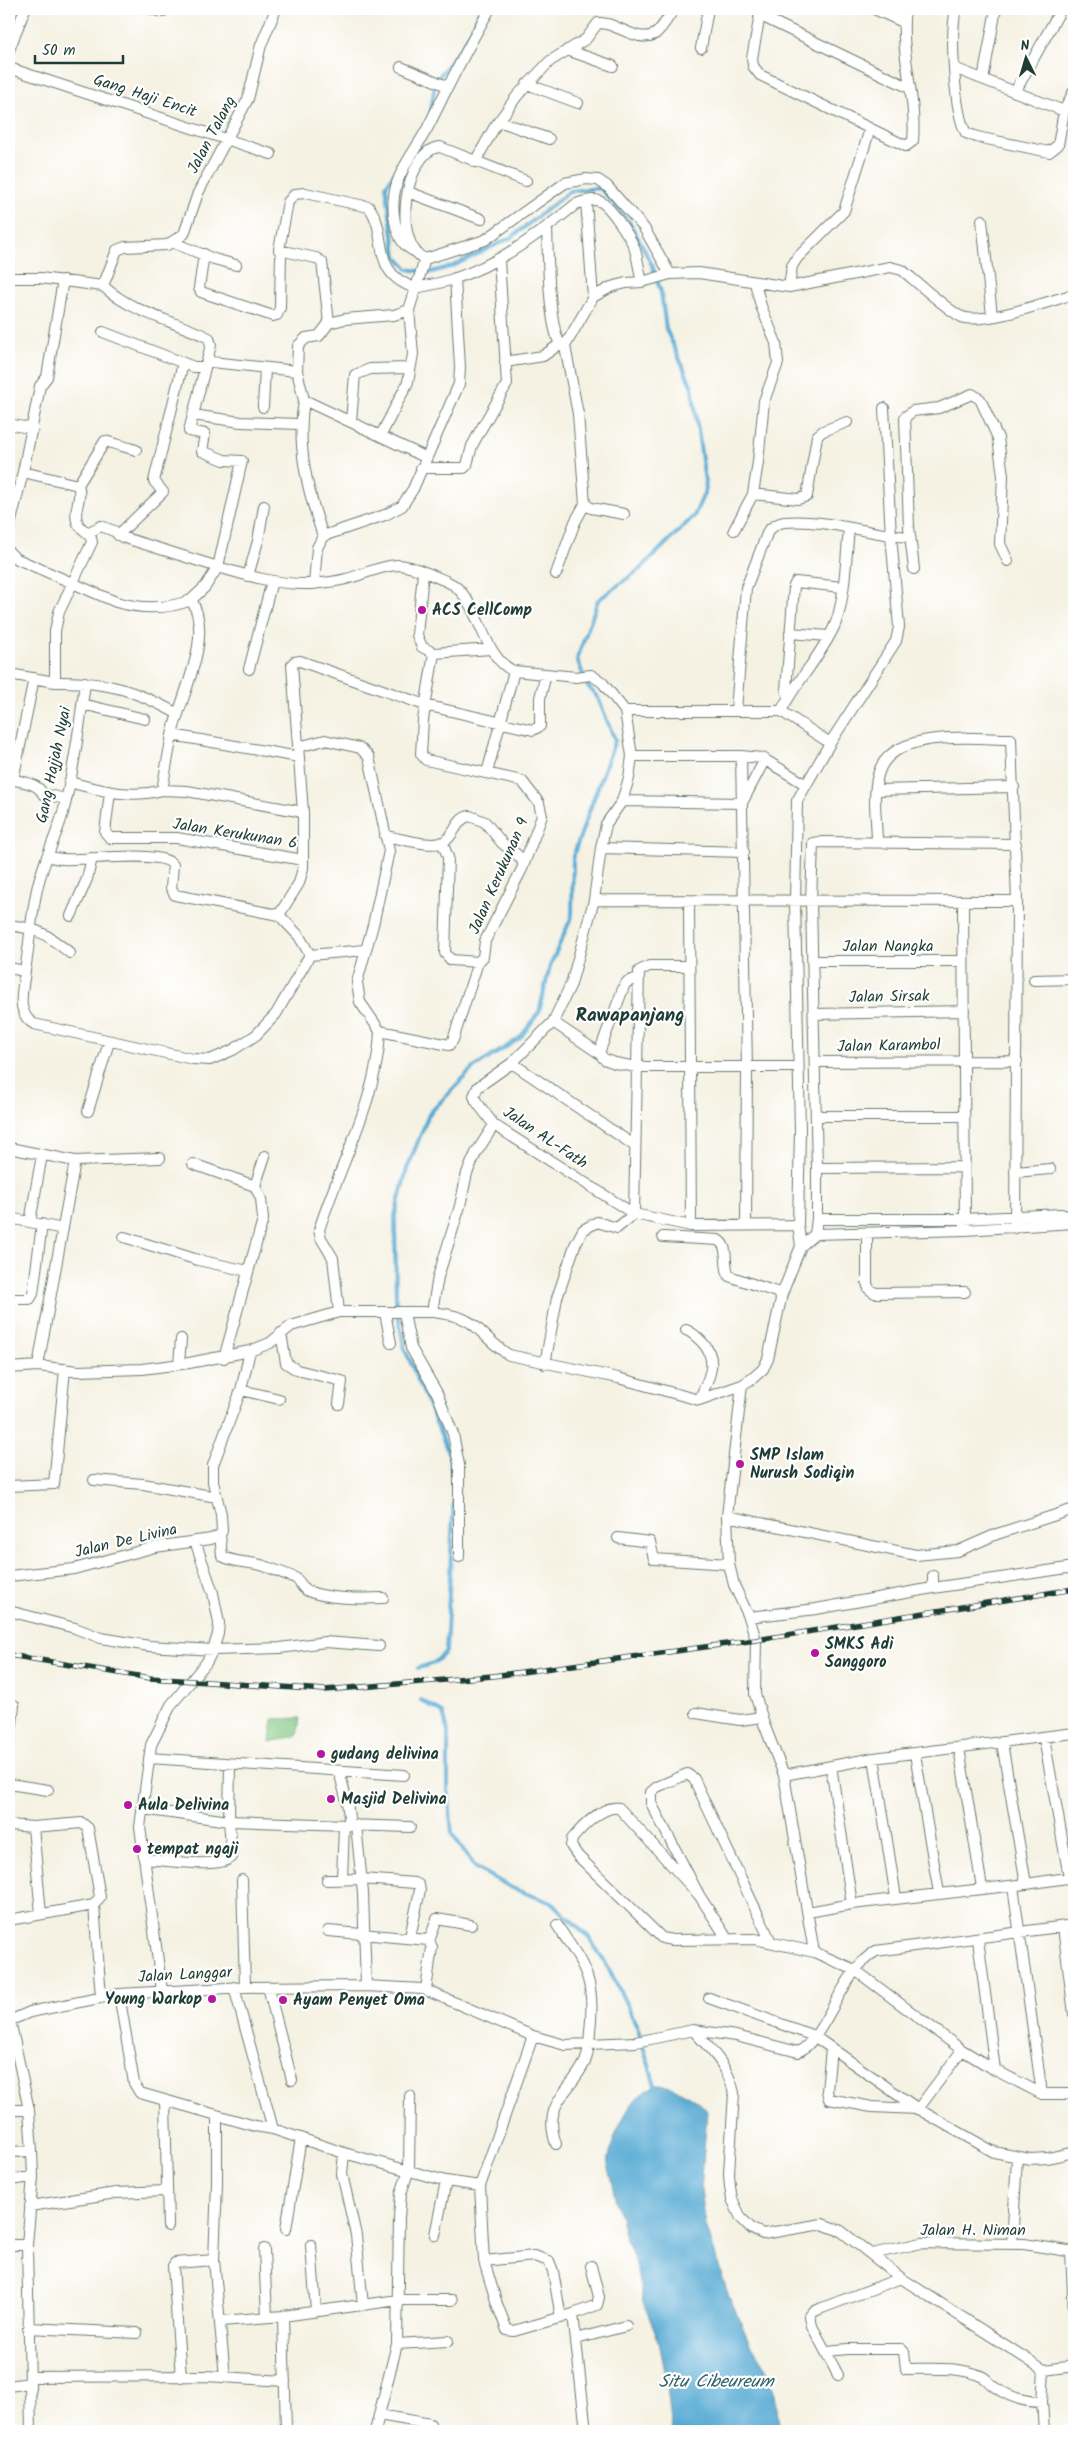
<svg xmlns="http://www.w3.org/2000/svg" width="1083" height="2440" viewBox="0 0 1083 2440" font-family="Kalam,sans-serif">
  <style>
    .green { fill: #81c781; stroke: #50825a }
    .water { fill: #59abd4; stroke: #3c7484 }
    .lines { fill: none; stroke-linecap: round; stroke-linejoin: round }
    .stream { stroke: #59abd4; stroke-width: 4 }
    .street-casing { stroke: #6a7c71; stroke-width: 12 }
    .street { stroke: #fff; stroke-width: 10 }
    .rail-casing { stroke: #1f3d34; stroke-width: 5.5 }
    .rail { stroke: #fff; stroke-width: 4; stroke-dasharray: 11; stroke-linecap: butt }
    .poi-dot { fill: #b5179e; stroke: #fff; stroke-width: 2 }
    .labels { text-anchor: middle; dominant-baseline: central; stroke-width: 4.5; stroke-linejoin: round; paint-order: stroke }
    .street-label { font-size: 16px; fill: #1f3d34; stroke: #fff }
    .poi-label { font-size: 16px; font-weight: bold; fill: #1f3d34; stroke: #fff; text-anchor: start }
    .water-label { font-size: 18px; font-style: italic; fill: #33646c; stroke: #fff }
    .quarter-label { font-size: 19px; font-weight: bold; fill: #1f3d34; stroke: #fff }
  </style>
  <rect width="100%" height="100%" fill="#fff"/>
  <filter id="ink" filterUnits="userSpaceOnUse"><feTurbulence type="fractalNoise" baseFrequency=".02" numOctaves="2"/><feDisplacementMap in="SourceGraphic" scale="10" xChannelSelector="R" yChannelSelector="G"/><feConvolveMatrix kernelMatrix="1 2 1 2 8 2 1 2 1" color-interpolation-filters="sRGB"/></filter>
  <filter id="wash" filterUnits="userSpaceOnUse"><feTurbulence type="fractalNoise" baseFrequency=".0096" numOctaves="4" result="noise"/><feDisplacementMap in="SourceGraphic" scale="20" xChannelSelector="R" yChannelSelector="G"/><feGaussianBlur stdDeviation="1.12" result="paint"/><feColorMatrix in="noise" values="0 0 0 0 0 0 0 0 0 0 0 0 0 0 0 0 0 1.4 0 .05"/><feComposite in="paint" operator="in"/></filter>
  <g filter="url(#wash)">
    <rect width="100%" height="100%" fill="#f5f2e3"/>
    <path class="green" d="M300 1718 297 1736 270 1742 273 1719Z"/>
    <path class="water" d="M655 2085C671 2084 698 2098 707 2111L701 2190 706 2226 727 2291 750 2344 767 2370 775 2394 780 2431H672L666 2376 659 2342 643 2302 635 2261 624 2234 608 2168C608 2148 622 2115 636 2099 641 2093 648 2090 655 2085Z"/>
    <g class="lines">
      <path class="stream" d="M431 112 435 82 462 46 474 26 480 9
        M410 148 386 186 396 256 408 269 428 273 453 266 512 237 570 191 600 188 631 224 652 265 661 292 666 329 692 387 706 489 694 516 640 569 598 600 577 659 587 685 598 698 615 740 573 856 572 916 550 966 539 1012 520 1038 472 1069 429 1114 407 1169 395 1215 396 1302 404 1347 445 1444 450 1457 454 1494 446 1652 434 1663 418 1668
        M421 1700 443 1713 448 1732V1788L452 1834 476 1868 512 1888 552 1903 588 1936 610 1971 637 2026 655 2085"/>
    </g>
  </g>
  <g filter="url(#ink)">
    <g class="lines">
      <defs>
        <path id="street" d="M151 9 162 12
          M365 9H383
          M761 9 752 58 753 66 760 75 906 146 913 141C917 96 899 53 905 9
          M874 9 903 22
          M956 9C950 33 954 112 966 133L977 137 1049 152 1058 145 1064 111
          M759 15 910 88
          M701 48 708 9
          M9 50 25 9
          M567 50 613 66
          M401 67 447 86
          M9 68 271 154
          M954 68 1064 111 1074 91
          M983 79 996 9
          M527 84 578 103
          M1015 92 1061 9
          M499 121 549 139
          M475 162 494 128 517 96 550 61 586 39 598 23C615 21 637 44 655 34 662 29 669 16 674 9
          M526 181 440 147C406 149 390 243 425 259L485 240 565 183 586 179 598 180 607 186 644 228 670 274
          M408 192 481 219
          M586 201 593 297
          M982 220 992 316
          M547 227C548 253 548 323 560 344
          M174 243 214 259 236 265
          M416 252C402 246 398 236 395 222 387 180 410 161 428 127 448 87 467 47 490 9
          M204 254 199 288 201 292 273 316 277 315 280 308 281 252
          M9 278H40L103 286
          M103 286C134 314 173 320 209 338L211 345 207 360 211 362 297 371 298 346 306 338 319 336 329 323 345 319 394 315 409 310 425 259
          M103 286 117 250 125 247 167 245 184 234 198 193 248 99 261 45 276 9
          M789 287 792 266 797 258 844 211 870 129
          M415 288C429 285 443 283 456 278 502 262 539 234 576 204 583 202 592 198 599 201 609 204 630 237 634 247 638 258 639 271 642 282
          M329 323 322 262 316 258 279 250 288 202 295 194 305 193 369 207C390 235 368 272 415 288
          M103 332 194 367H205
          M565 346 578 414 585 504 591 508 624 514
          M505 362 543 356 560 344 565 346 593 297 611 287 626 283 642 282 670 274 699 273 789 287 890 267 902 270C913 279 951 313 962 317 984 325 1050 301 1074 294
          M297 371 304 400 425 457
          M304 400C296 447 308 492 323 536
          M263 404V407L265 369
          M193 415 241 422 300 424
          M351 421 355 375 370 369 410 368
          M9 424 33 429
          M381 435 408 382 413 354 409 310
          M421 468H464L467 465 472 446 480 431 507 384 499 260
          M23 472 40 386 47 377 63 280
          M78 485 105 441 136 450
          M753 494 798 499 807 496 817 436 823 431 847 422
          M9 529 23 472 78 485C83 498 73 509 77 521 79 530 91 531 92 542L59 612 55 631V682C105 681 133 689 178 714
          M734 530 753 494 758 462 764 401 778 363 776 343 761 306 755 283
          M89 532 101 526 114 531 122 537 218 567 242 461 224 460 202 451 205 434 189 431 207 360
          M118 535 163 492 154 481 183 363
          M9 552 15 558 116 602C141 609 166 610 191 600
          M914 569 909 527 905 417 913 411 939 408 972 394 980 399 998 438 1003 476 1000 544 1008 561
          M423 573 417 635 422 647 434 653 491 649
          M556 574 575 522 585 504
          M248 576 258 541 264 506
          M314 584 317 548 323 536 385 515 402 506 413 489 459 384 460 367 455 278
          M790 633 828 636
          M434 653 423 720 421 754 426 760 522 781 539 803 542 816 522 869 485 941 483 957 478 962 451 960 445 953 448 857 442 842
          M249 669 272 581
          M9 674 55 682
          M789 696 786 690 794 586 796 582 842 587
          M82 704 145 719
          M736 710 746 588 768 531C773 526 777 523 784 522 826 518 869 535 910 537
          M625 711H781C796 682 820 657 834 627 845 604 846 555 849 529
          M781 711 830 743
          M172 735 162 790 187 791 303 812
          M298 747 325 740 360 748 369 757 389 851 373 925 357 982 360 1002 380 1031C378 1098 339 1166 319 1230L321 1238 333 1258 339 1312
          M632 756H741L762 758 805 784
          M741 756 747 1067 746 1225
          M299 757 172 735C180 697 215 636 191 600L205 587 218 567C248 576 279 585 311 584 323 583 335 582 346 579 362 575 380 566 397 565 412 565 434 576 448 582 479 595 481 658 514 671L576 677 591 675 602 682 625 711 632 756 629 778 622 801 606 824 601 848 594 900 571 984 553 1022 512 1063 478 1087 474 1096 476 1101 494 1125 634 1214 691 1226 798 1225
          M487 773 514 671
          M9 779C21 782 37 782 43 794L66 799
          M13 780 34 678
          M69 782C101 790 130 799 162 790
          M876 790 1014 787
          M110 792 105 832 110 838H177L303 860
          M622 801 742 803 765 759
          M385 836C400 838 433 849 445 841 456 834 456 818 470 816L485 822 502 843 521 858 523 864
          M877 843C877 822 872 796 878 775 890 727 974 739 1011 739L1017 901 1015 1228
          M601 848 744 852
          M47 856C52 857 57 859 63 859 83 861 163 849 173 865L171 888 175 895 279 915
          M594 900 1017 901
          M963 901 965 1230
          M689 902 691 1226
          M279 915 299 883 303 868V812L292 665 294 662 300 661 425 705 533 730 540 726V698L546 674
          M279 915 299 936 310 955 365 950
          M71 916 87 879 92 858
          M9 925C40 929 46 934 70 953
          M813 961H963
          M9 968 25 971C23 990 15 1013 34 1024L193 1059 210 1060 233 1050 256 1035 276 1014 310 955
          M25 971C30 942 31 913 38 885 44 860 56 837 63 813 74 770 80 725 85 682
          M1034 980 1074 979
          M815 1014 964 1011
          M553 1022 599 1053 604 1059 615 1063 636 1067H797
          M380 1031 449 1045 453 1040 478 962
          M599 1053 624 986 627 982 638 978
          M815 1062 1017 1061
          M512 1063 635 1146
          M88 1111 109 1042
          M816 1116H964
          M9 1148 75 1161 38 1366
          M75 1161 160 1158
          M193 1164 255 1186 261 1199 263 1219 224 1358
          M817 1168 964 1167
          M1015 1172 1050 1169
          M255 1186 265 1156
          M10 1218 63 1229
          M817 1219H964L1061 1214 1067 1216 1073 1223
          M30 1222 42 1155
          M867 1233V1283L869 1289 875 1293 965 1292
          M815 1234 817 1219V1168L811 902 813 843 820 842 1016 844
          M124 1237 198 1260 248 1271
          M663 1237 718 1240C730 1247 723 1264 729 1276L782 1294
          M801 1246 815 1234 965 1230 1074 1223
          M9 1303 14 1299H30L33 1294 42 1224
          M432 1312C447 1314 464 1316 476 1327 487 1337 496 1347 509 1355L618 1378 699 1400 742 1385 753 1378 763 1369 768 1359 782 1294 801 1246 798 1225 800 1130 795 902 797 801 830 743 896 641 899 627 891 535 884 408
          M385 1313 391 1343
          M404 1313 411 1348 437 1393 453 1434 459 1465V1557
          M686 1330C692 1332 697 1337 702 1342 720 1361 708 1380 699 1400
          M281 1333 286 1363 297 1370 342 1381 339 1404
          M250 1351 241 1390 213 1465V1482L221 1514 222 1531 220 1535 222 1556C236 1564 252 1561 267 1567 272 1569 291 1576 295 1578 301 1581 301 1589 308 1591 326 1599 363 1599 383 1598
          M179 1364 181 1339
          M545 1364 557 1298 575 1245 583 1230 597 1222 617 1228 634 1214 639 971 649 966H689
          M9 1368 38 1366 78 1371 142 1369 189 1363 250 1351 270 1343 291 1326 339 1312H432L438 1277 460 1206 467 1173 476 1153 494 1125
          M742 1385 727 1516 729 1564 734 1585 749 1617 756 1640 755 1694 764 1724 784 1775 814 1952
          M241 1390 279 1399
          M94 1480 143 1484 217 1497
          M9 1486 54 1484 65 1369
          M727 1516 916 1555 958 1551 997 1534 1074 1509
          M618 1538 650 1542 654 1559 729 1564
          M9 1576 74 1569 155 1547 211 1539 220 1535
          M933 1588 1074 1567
          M9 1611 75 1628 101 1638 149 1646 213 1650 280 1648 325 1642 379 1646
          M749 1617 816 1609 933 1588V1576
          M696 1713 740 1720 762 1717
          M1044 1738 1069 1877
          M10 1740 14 1705
          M1002 1743 1026 1884
          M959 1748 982 1888
          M915 1754 939 1893
          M149 1758 404 1775
          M874 1758 896 1898
          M831 1766 852 1904
          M339 1771 347 1802 350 1825
          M784 1775 874 1758 1074 1733
          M9 1784 48 1790
          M142 1809 229 1821 410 1827
          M9 1825 33 1827 82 1823 88 1828 100 1897 94 1905 9 1920
          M356 1825 363 1893 366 1986
          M33 1827 41 1914
          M144 1859C163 1860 219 1869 232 1857L229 1821 230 1764
          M242 1880 245 1987
          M327 1880 362 1879 415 1883 419 1885 420 1890 410 1937
          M342 1880 344 1825
          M1013 1886 1042 2094
          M699 1895 619 1808C603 1805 582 1827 572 1839L571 1846 578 1856 662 1938 672 1940 755 1939 814 1952 855 1970 962 2050 995 2070 1042 2094H1074
          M94 1905 101 1997
          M808 1912 852 1904 1026 1884 1074 1877
          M1063 1927 1074 2014
          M328 1931 428 1940 432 1947 426 1990
          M978 1939 995 2070
          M728 1940 699 1895 651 1803V1792L657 1787 687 1774 694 1779 771 1942
          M429 1941 437 1919 471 1925
          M234 1987 273 2129
          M268 1987 292 2080
          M162 1991 140 1827 151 1745 171 1705 206 1663 213 1650 218 1634 219 1623 213 1593 195 1541
          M119 1994 134 2083 140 2093 255 2126 273 2129 344 2153 446 2181 480 2186
          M709 1998 814 2036 918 2109 994 2152 1030 2159 1048 2158 1074 2152
          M10 2020 29 2110 32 2151
          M9 2021 30 2012 119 1994 245 1987 366 1986 423 1989 533 2036 565 2045 636 2042 693 2030C711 2050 728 2065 734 2093L729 2173 730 2187 732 2199 741 2218 752 2229 763 2234 822 2224 841 2231 901 2278 1044 2370 1042 2402 1044 2431
          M693 2030 736 2036 798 2052C826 2039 841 1971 876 1951L1074 1925
          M533 2036 480 2186 484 2261 497 2304 507 2330 514 2331 573 2314 597 2305 599 2297 591 2266
          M831 2048 827 2091 829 2099 872 2107 918 2109 962 2050
          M165 2101 168 2226
          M9 2110H29
          M217 2115V2184L214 2260 225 2377
          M556 2144C542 2103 569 2094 585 2062 589 2053 589 2041 590 2031 596 1979 585 1967 557 1925
          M9 2152 32 2151 33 2177 27 2245 31 2431
          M344 2153 342 2174 356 2235 363 2305
          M9 2180 33 2177
          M30 2206 116 2193 166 2191
          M286 2229 301 2138
          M435 2235 446 2181
          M1012 2244 1017 2158
          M9 2245H27
          M311 2245 316 2311
          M264 2249 267 2317
          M1071 2252 1074 2315
          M872 2254 921 2243 1024 2244 1074 2252
          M484 2261 534 2256 549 2261 553 2271 561 2318
          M573 2314 586 2431
          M283 2316 286 2431
          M221 2321 283 2316 398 2300H452
          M28 2328 137 2333
          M576 2339 626 2326
          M397 2344 448 2341
          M827 2351 848 2349H901L904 2352 906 2369C930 2369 960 2366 983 2377 987 2379 990 2384 995 2387 1010 2398 1024 2402 1042 2402
          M1044 2370 1074 2366
          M838 2375 812 2326 810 2316 813 2312 822 2308 901 2278
          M30 2377 206 2376 285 2381
          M181 2377 173 2266 175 2263 214 2260
          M9 2386 29 2383
          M379 2415 430 2424
          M375 2431 397 2344 399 2217 401 2194 409 2169 410 2096"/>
      </defs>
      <use href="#street" class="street-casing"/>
      <use href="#street" class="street"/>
      <defs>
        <path id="rail" d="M9 1655 150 1678 325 1690 493 1676 756 1640 1074 1589"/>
      </defs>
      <use href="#rail" class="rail-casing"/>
      <use href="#rail" class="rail"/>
    </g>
  </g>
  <g class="poi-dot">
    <circle cx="422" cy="610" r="5"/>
    <circle cx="740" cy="1464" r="5"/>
    <circle cx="815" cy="1653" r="5"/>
    <circle cx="321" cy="1754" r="5"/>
    <circle cx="331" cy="1799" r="5"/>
    <circle cx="128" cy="1805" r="5"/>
    <circle cx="137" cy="1849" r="5"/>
    <circle cx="212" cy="1999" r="5"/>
    <circle cx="283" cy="2000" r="5"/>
  </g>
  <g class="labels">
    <g class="street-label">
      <text transform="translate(145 96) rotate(18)">Gang Haji Encit</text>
      <text transform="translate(212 135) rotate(-62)">Jalan Talang</text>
      <text transform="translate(54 765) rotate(-78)">Gang Hajjah Nyai</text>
      <text transform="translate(235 834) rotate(9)">Jalan Kerukunan 6</text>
      <text transform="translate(499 876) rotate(-66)">Jalan Kerukunan 9</text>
      <text x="888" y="946">Jalan Nangka</text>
      <text transform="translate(889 997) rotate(-1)">Jalan Sirsak</text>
      <text transform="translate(889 1046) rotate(-1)">Jalan Karambol</text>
      <text transform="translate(545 1138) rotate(34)">Jalan AL-Fath</text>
      <text transform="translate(126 1541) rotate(-13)">Jalan De Livina</text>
      <text transform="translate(185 1975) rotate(-3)">Jalan Langgar</text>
      <text x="973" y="2230">Jalan H. Niman</text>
    </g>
    <g class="poi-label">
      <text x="432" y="610">ACS CellComp</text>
      <text x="750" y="1455">SMP Islam<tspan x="750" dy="18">Nurush Sodiqin</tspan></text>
      <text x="825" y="1644">SMKS Adi<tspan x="825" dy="18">Sanggoro</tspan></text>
      <text x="331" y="1754">gudang delivina</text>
      <text x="341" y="1799">Masjid Delivina</text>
      <text x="138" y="1805">Aula Delivina</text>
      <text x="147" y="1849">tempat ngaji</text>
      <text x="202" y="1999" text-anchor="end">Young Warkop</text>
      <text x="293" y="2000">Ayam Penyet Oma</text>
    </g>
    <g class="water-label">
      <text x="716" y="2382">Situ Cibeureum</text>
    </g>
    <g class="quarter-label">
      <text x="630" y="1016">Rawapanjang</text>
    </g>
  </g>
  <rect width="1083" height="2440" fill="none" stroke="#fff" stroke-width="30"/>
  <g transform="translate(1026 58) rotate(355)" stroke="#ffffff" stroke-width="4" paint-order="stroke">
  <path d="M0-4L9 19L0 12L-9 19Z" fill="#1f3d34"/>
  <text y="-8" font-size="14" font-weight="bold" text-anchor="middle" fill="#1f3d34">N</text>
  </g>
  <path d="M35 55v8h88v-8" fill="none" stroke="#1f3d34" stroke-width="2.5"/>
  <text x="42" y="55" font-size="15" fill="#1f3d34" stroke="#ffffff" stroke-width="4" paint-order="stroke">50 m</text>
</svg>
